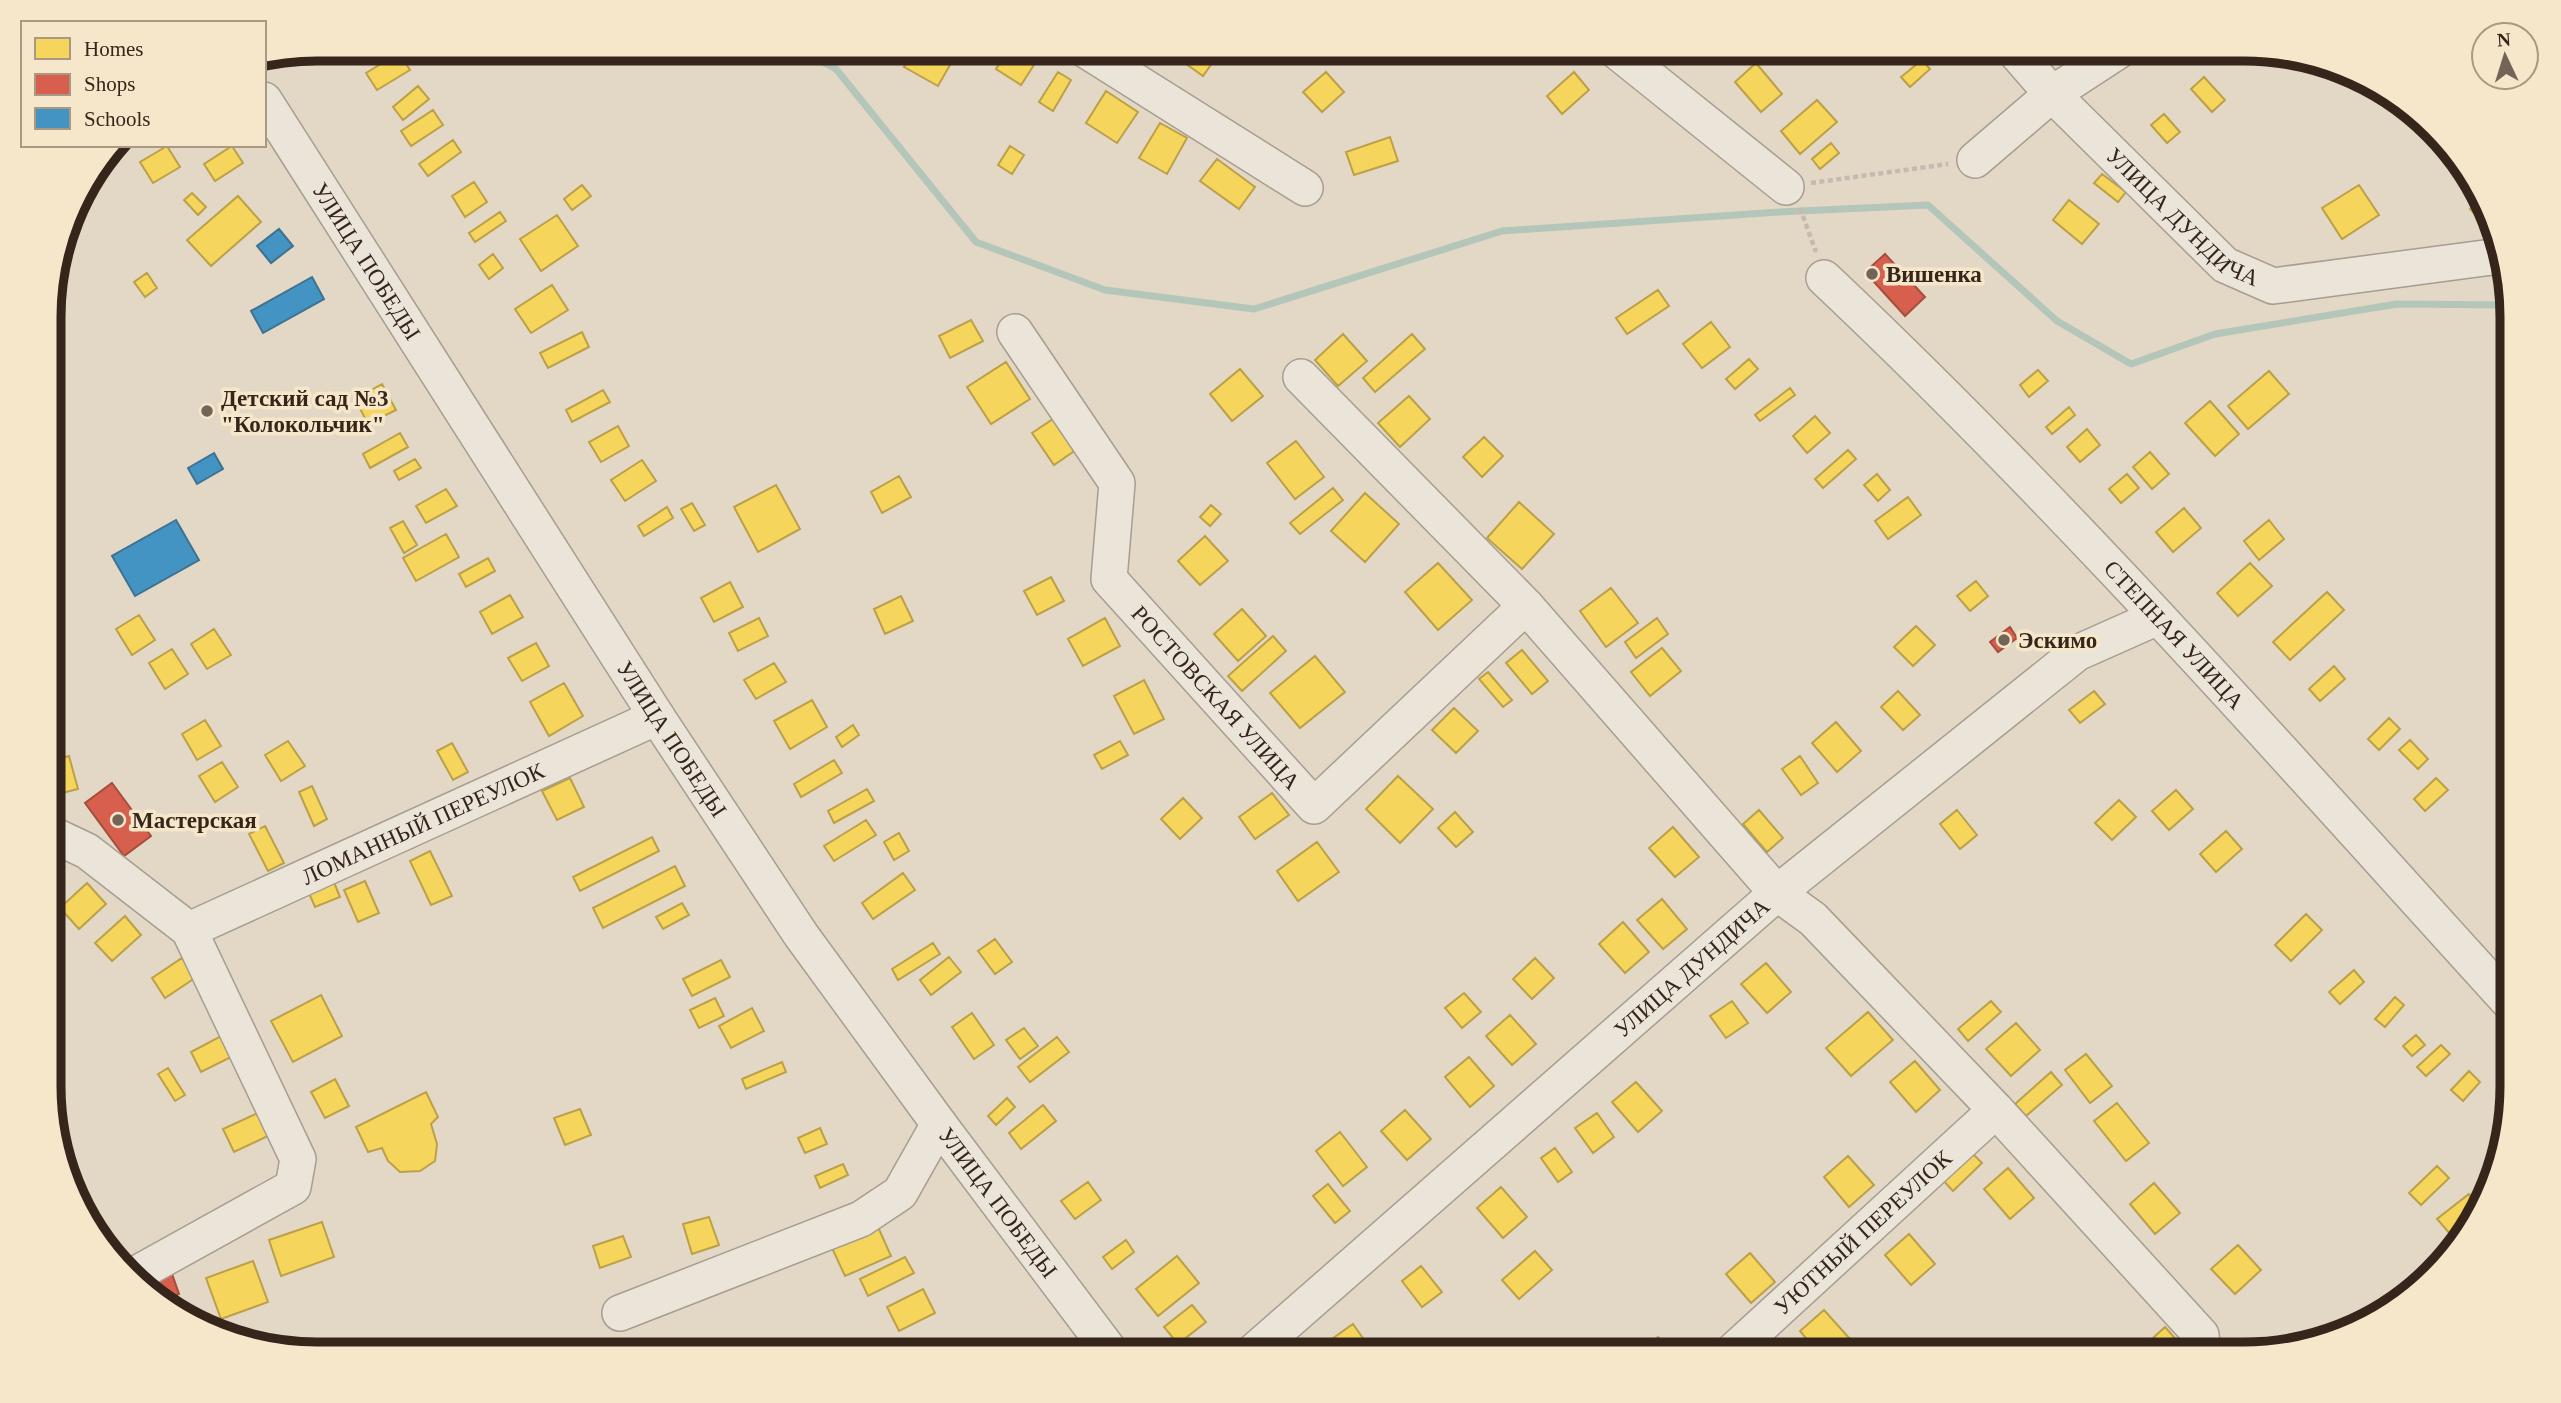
<svg xmlns="http://www.w3.org/2000/svg" width="2561" height="1403" viewBox="0 0 2561 1403" font-family="'Times New Roman',serif">
  <style>
    .homes { fill: #f6d55c; stroke: #bca048; stroke-width: 2 }
    .shops { fill: #d6604d; stroke: #a64e3e; stroke-width: 2 }
    .schools { fill: #4393c3; stroke: #3f7290; stroke-width: 2 }
    .lines { fill: none; stroke-linecap: round; stroke-linejoin: round }
    .stream { stroke: #b3c6b9; stroke-width: 7 }
    .minor-casing { stroke: #a79d90; stroke-width: 38 }
    .path { stroke: #c3bab0; stroke-width: 4.5; stroke-dasharray: 5 3.5; stroke-linecap: butt }
    .minor { stroke: #eae4d9; stroke-width: 35 }
    .poi-dot { fill: #726456; stroke: #f6e7ca; stroke-width: 2.5 }
    .labels { text-anchor: middle; dominant-baseline: central; stroke-width: 7; stroke-linejoin: round; paint-order: stroke }
    .street-label { font-size: 23px; fill: #35251a; stroke: #f6e7ca }
    .poi-label { font-size: 23px; font-weight: bold; fill: #35251a; stroke: #f6e7ca; text-anchor: start }
    .rim { fill: none; stroke: #35251a; stroke-width: 9 }
  </style>
  <rect width="100%" height="100%" fill="#e3d8c6"/>
  <path class="homes" d="M915 49H959L938 86 904 67Z
    M1009 49H1033L1041 54 1021 85 996 69Z
    M1190 49H1222L1203 76 1182 61Z
    M399 53 410 70 377 90 366 73Z
    M1922 60 1930 69 1910 87 1901 77Z
    M1756 63 1782 94 1761 112 1735 82Z
    M1058 72 1071 80 1053 111 1039 102Z
    M1326 72 1344 92 1322 112 1303 92Z
    M1574 72 1589 90 1562 114 1547 96Z
    M2204 77 2225 100 2212 112 2191 89Z
    M418 86 429 99 403 120 393 107Z
    M1106 91 1138 112 1117 143 1086 123Z
    M1817 100 1837 122 1800 154 1781 131Z
    M433 110 443 125 411 146 401 131Z
    M2164 114 2180 132 2167 143 2151 125Z
    M1160 123 1187 138 1167 174 1139 158Z
    M1390 137 1398 161 1354 175 1346 152Z
    M453 140 461 152 428 176 419 164Z
    M1831 143 1839 153 1820 169 1812 159Z
    M167 146 180 167 153 183 140 162Z
    M232 146 243 163 215 181 204 164Z
    M1010 146 1024 155 1012 174 998 165Z
    M1217 159 1255 187 1239 209 1200 181Z
    M2102 174 2126 192 2118 202 2094 183Z
    M474 182 487 202 465 217 452 196Z
    M582 185 591 196 572 210 564 199Z
    M2359 185 2379 215 2342 239 2322 208Z
    M192 193 206 207 198 215 184 200Z
    M238 196 261 222 211 266 187 240Z
    M2482 198 2493 222 2487 227 2470 209Z
    M2069 200 2099 224 2082 244 2053 220Z
    M500 212 506 221 475 242 469 233Z
    M557 215 578 246 541 271 520 239Z
    M493 254 503 268 489 279 479 265Z
    M147 273 157 288 145 297 134 282Z
    M552 285 568 310 531 333 515 309Z
    M1658 290 1669 306 1627 334 1616 318Z
    M971 320 983 341 950 358 939 336Z
    M1711 322 1730 347 1702 368 1683 344Z
    M582 332 589 347 548 368 540 353Z
    M1343 334 1367 361 1338 386 1315 360Z
    M1412 334 1425 349 1375 392 1363 378Z
    M1749 359 1758 369 1735 389 1726 379Z
    M1006 362 1030 399 991 424 967 387Z
    M1240 369 1263 396 1232 421 1210 394Z
    M2038 370 2048 381 2029 397 2020 385Z
    M2269 371 2289 394 2248 429 2228 406Z
    M382 384 396 410 368 424 355 399Z
    M1790 388 1795 395 1760 421 1755 415Z
    M603 390 610 402 572 422 566 410Z
    M1409 396 1430 419 1400 447 1378 423Z
    M2210 401 2239 434 2215 456 2185 423Z
    M2069 407 2075 415 2052 434 2046 427Z
    M1062 413 1083 445 1054 465 1032 433Z
    M1815 416 1830 433 1807 453 1793 436Z
    M618 426 629 446 601 462 589 442Z
    M2087 429 2100 445 2080 462 2067 447Z
    M400 433 408 447 370 468 363 454Z
    M1484 437 1503 456 1482 477 1463 457Z
    M1296 441 1324 477 1295 499 1267 463Z
    M1848 450 1856 459 1823 488 1815 479Z
    M2150 452 2169 474 2152 489 2133 467Z
    M415 459 421 468 399 480 394 471Z
    M642 460 656 481 625 501 611 480Z
    M1877 474 1890 490 1878 501 1864 485Z
    M2127 474 2139 488 2121 503 2109 489Z
    M899 476 911 497 882 513 871 492Z
    M776 485 800 529 758 552 734 507Z
    M1333 488 1343 500 1300 534 1290 523Z
    M446 489 457 506 426 523 416 506Z
    M1365 493 1399 524 1365 562 1331 531Z
    M1908 497 1921 515 1888 539 1875 521Z
    M1519 502 1554 534 1522 569 1487 538Z
    M692 503 705 525 694 531 681 509Z
    M1211 505 1221 514 1210 526 1200 517Z
    M667 507 673 518 644 536 638 526Z
    M2184 508 2201 528 2173 552 2156 532Z
    M2269 520 2284 539 2259 560 2244 541Z
    M403 521 417 545 404 553 390 528Z
    M446 534 459 557 416 581 403 558Z
    M1205 536 1228 561 1200 585 1178 561Z
    M488 558 495 571 466 587 459 574Z
    M1438 563 1472 600 1438 630 1405 592Z
    M2250 563 2272 586 2238 616 2217 593Z
    M1051 577 1064 601 1037 615 1024 591Z
    M1976 581 1988 596 1970 611 1957 596Z
    M730 582 743 607 714 622 701 598Z
    M1611 588 1638 623 1606 647 1580 611Z
    M2327 592 2344 610 2290 660 2273 642Z
    M510 595 523 617 492 634 480 612Z
    M901 596 913 621 885 634 874 609Z
    M1242 609 1266 636 1238 661 1214 634Z
    M139 615 155 640 132 655 116 629Z
    M759 618 768 636 738 651 729 633Z
    M1105 618 1120 646 1083 666 1068 639Z
    M1657 618 1668 634 1636 658 1625 642Z
    M1916 626 1935 645 1913 666 1894 647Z
    M214 629 231 655 207 669 191 644Z
    M1273 636 1286 651 1242 691 1228 676Z
    M536 643 549 666 522 681 508 658Z
    M1662 648 1681 671 1650 696 1631 672Z
    M172 649 188 674 165 689 149 663Z
    M1522 650 1548 681 1532 694 1506 663Z
    M1315 656 1345 692 1300 728 1270 693Z
    M774 663 786 682 756 699 744 680Z
    M2334 666 2345 679 2320 701 2309 689Z
    M1488 672 1512 700 1503 707 1479 679Z
    M1144 680 1164 719 1134 734 1114 696Z
    M564 683 583 716 549 736 530 702Z
    M1898 691 1920 715 1903 730 1881 707Z
    M2094 691 2105 704 2080 723 2069 710Z
    M812 700 827 727 790 749 774 721Z
    M1454 708 1478 731 1456 753 1432 730Z
    M2389 718 2400 729 2379 750 2368 739Z
    M205 720 221 746 197 760 182 734Z
    M1836 722 1861 751 1837 772 1812 743Z
    M853 725 859 735 842 747 836 737Z
    M2410 740 2428 759 2418 769 2399 750Z
    M288 741 305 766 281 781 265 755Z
    M1120 741 1128 755 1102 769 1094 755Z
    M452 743 468 772 453 780 437 751Z
    M69 756 78 789 58 794 51 761Z
    M1800 756 1818 783 1801 795 1782 769Z
    M834 760 842 773 801 797 794 784Z
    M222 762 238 787 215 802 199 776Z
    M1398 776 1433 809 1400 843 1366 809Z
    M570 778 584 807 557 820 542 791Z
    M2436 778 2448 790 2425 811 2414 799Z
    M312 786 327 819 314 826 299 792Z
    M867 789 874 801 834 823 828 811Z
    M2176 790 2193 809 2169 830 2152 811Z
    M1272 793 1289 815 1255 839 1239 817Z
    M1183 798 1202 818 1180 839 1161 819Z
    M2119 800 2136 817 2112 840 2095 823Z
    M1759 810 1783 838 1767 852 1743 824Z
    M1957 810 1977 835 1960 849 1940 824Z
    M1455 812 1473 832 1456 847 1438 828Z
    M866 820 876 835 834 861 824 846Z
    M265 826 284 863 268 871 249 834Z
    M1673 827 1699 857 1675 877 1649 848Z
    M2226 831 2242 849 2216 872 2200 854Z
    M899 833 909 851 894 860 884 842Z
    M652 837 659 851 580 891 573 877Z
    M1317 842 1339 872 1298 901 1277 871Z
    M430 851 452 896 431 905 410 861Z
    M51 862 63 877 51 886Z
    M675 866 685 886 603 928 593 908Z
    M903 873 915 890 873 919 862 903Z
    M333 880 340 897 315 907 308 891Z
    M365 881 379 913 358 922 344 890Z
    M87 883 106 904 79 929 60 908Z
    M2511 884V904L2501 891Z
    M1662 899 1687 929 1663 949 1637 920Z
    M682 903 689 915 663 929 656 917Z
    M2306 914 2322 930 2291 961 2275 945Z
    M125 916 141 935 112 961 95 943Z
    M1623 922 1649 952 1625 973 1599 944Z
    M995 939 1012 962 995 974 978 951Z
    M933 943 940 954 898 980 892 969Z
    M949 957 961 972 931 995 920 980Z
    M182 958 195 978 165 998 152 978Z
    M1535 958 1554 978 1532 999 1513 979Z
    M721 960 730 977 692 996 683 979Z
    M1766 963 1791 992 1767 1013 1741 984Z
    M2354 970 2364 982 2340 1004 2329 992Z
    M1464 993 1481 1012 1462 1028 1445 1008Z
    M321 995 342 1036 293 1062 271 1021Z
    M2395 997 2404 1005 2385 1027 2375 1019Z
    M715 998 724 1016 699 1028 690 1010Z
    M1732 1001 1748 1023 1726 1038 1710 1016Z
    M1991 1001 2001 1012 1968 1041 1958 1029Z
    M752 1008 764 1031 731 1048 719 1026Z
    M1868 1012 1893 1040 1851 1076 1826 1048Z
    M972 1013 994 1045 974 1059 952 1027Z
    M1510 1015 1536 1044 1512 1065 1486 1036Z
    M2016 1023 2040 1050 2011 1076 1986 1049Z
    M1024 1028 1038 1046 1020 1059 1006 1040Z
    M2416 1035 2425 1045 2412 1056 2403 1046Z
    M221 1036 231 1057 201 1072 191 1052Z
    M1057 1037 1069 1052 1030 1082 1018 1067Z
    M2441 1045 2450 1054 2426 1076 2417 1067Z
    M2086 1054 2112 1086 2090 1103 2065 1070Z
    M1469 1057 1494 1086 1470 1107 1445 1077Z
    M1915 1061 1940 1090 1916 1112 1890 1082Z
    M782 1062 786 1072 746 1089 742 1079Z
    M168 1068 185 1095 175 1101 158 1074Z
    M2469 1071 2480 1082 2463 1101 2451 1090Z
    M2051 1072 2062 1085 2026 1116 2015 1104Z
    M335 1079 349 1106 325 1118 311 1092Z
    M1636 1082 1662 1111 1638 1132 1612 1102Z
    M426 1092 438 1117 431 1124 437 1144 435 1161 420 1171 400 1172 388 1161 382 1148 368 1152 356 1127Z
    M1007 1098 1015 1107 996 1125 988 1116Z
    M2117 1103 2149 1143 2126 1161 2094 1121Z
    M1043 1105 1056 1121 1021 1149 1009 1133Z
    M580 1109 591 1135 565 1145 554 1118Z
    M1405 1110 1431 1139 1407 1160 1381 1131Z
    M260 1112 270 1135 234 1152 223 1129Z
    M1597 1113 1614 1137 1593 1153 1575 1128Z
    M820 1128 827 1144 805 1153 798 1138Z
    M1340 1132 1367 1167 1343 1186 1316 1151Z
    M1555 1148 1572 1172 1558 1182 1541 1158Z
    M1969 1150 1982 1163 1953 1191 1940 1177Z
    M1848 1156 1874 1185 1849 1207 1824 1177Z
    M843 1164 848 1175 820 1188 815 1176Z
    M2437 1166 2449 1178 2421 1205 2409 1193Z
    M2008 1168 2034 1198 2010 1219 1984 1189Z
    M1088 1182 1101 1200 1075 1219 1061 1201Z
    M2154 1183 2180 1213 2155 1234 2130 1204Z
    M1328 1184 1350 1211 1335 1223 1313 1196Z
    M1501 1187 1527 1217 1503 1238 1477 1208Z
    M2469 1194 2480 1208 2478 1213 2451 1235 2437 1219Z
    M709 1217 719 1245 692 1254 683 1224Z
    M322 1222 334 1257 281 1276 269 1240Z
    M878 1227 891 1256 845 1276 832 1248Z
    M1909 1234 1935 1264 1911 1285 1885 1255Z
    M623 1236 631 1257 600 1268 593 1246Z
    M1126 1240 1134 1252 1112 1269 1103 1257Z
    M2238 1245 2261 1270 2235 1294 2211 1269Z
    M1535 1251 1552 1270 1519 1299 1502 1280Z
    M1750 1253 1775 1282 1751 1303 1726 1274Z
    M1177 1256 1199 1283 1158 1316 1136 1289Z
    M905 1257 914 1273 868 1296 860 1279Z
    M253 1261 268 1302 221 1319 206 1278Z
    M1421 1266 1442 1292 1422 1307 1402 1281Z
    M923 1289 935 1313 899 1331 887 1307Z
    M1192 1305 1206 1322 1178 1344 1164 1327Z
    M1824 1310 1850 1339 1833 1354H1819L1800 1331Z
    M1353 1324 1374 1354H1338L1329 1341Z
    M2165 1327 2188 1353H2145L2141 1349Z
    M1658 1337 1672 1354H1645L1642 1351Z"/>
  <path class="shops" d="M1885 254 1925 297 1905 316 1865 272Z
    M2010 627 2017 638 1998 652 1990 642Z
    M112 783 151 836 124 856 85 803Z
    M171 1271 179 1294 164 1300 154 1277Z"/>
  <path class="schools" d="M279 229 293 246 271 263 257 246Z
    M312 277 324 299 263 333 251 311Z
    M214 453 223 469 197 484 188 468Z
    M176 520 199 560 135 596 112 556Z"/>
  <g class="lines">
    <path class="stream" d="M798 49 836 69 976 242 1105 290 1254 309 1502 231 1779 212 1928 205 2057 321 2131 364 2215 334 2397 304 2511 305"/>
    <defs>
      <g id="minor">
        <path d="M1084 49 1305 188"/>
        <path d="M1614 49 1786 187"/>
        <path id="s1" d="M2013 49 2052 94 2225 265 2273 286 2492 257 2503 259"/>
        <path id="s2" d="M264 100 657 717 801 935 939 1124 1112 1354"/>
        <path d="M1975 160 2052 94 2121 49"/>
        <path id="s3" d="M1824 278C2067 507 2287 758 2511 1004"/>
        <path id="s4" d="M1015 332 1117 483 1109 579 1314 806 1526 606"/>
        <path d="M1301 377 1526 606 1777 893 1813 919 1996 1110 2201 1335 2203 1353"/>
        <path d="M51 834 87 851 189 930 298 1159 293 1187 136 1274"/>
        <path id="s5" d="M189 930 657 717"/>
        <path d="M620 1313 861 1219 900 1193 939 1124"/>
        <path id="s6" d="M1251 1354 1777 893 2077 653 2158 617"/>
        <path id="s7" d="M1730 1354 1996 1110"/>
      </g>
    </defs>
    <use href="#minor" class="minor-casing"/>
    <path class="path" d="M1811 183 1948 164
      M1800 208 1816 252"/>
    <use href="#minor" class="minor"/>
  </g>
  <g class="poi-dot">
    <circle cx="1872" cy="274" r="7"/>
    <circle cx="207" cy="411" r="7"/>
    <circle cx="2004" cy="640" r="7"/>
    <circle cx="118" cy="820" r="7"/>
  </g>
  <g class="labels">
    <g class="street-label">
      <text stroke="none"><textPath href="#s1" startOffset="240">УЛИЦА ДУНДИЧА</textPath></text>
      <text stroke="none"><textPath href="#s2" startOffset="191">УЛИЦА ПОБЕДЫ</textPath></text>
      <text stroke="none"><textPath href="#s3" startOffset="500">СТЕПНАЯ УЛИЦА</textPath></text>
      <text stroke="none"><textPath href="#s4" startOffset="438">РОСТОВСКАЯ УЛИЦА</textPath></text>
      <text stroke="none"><textPath href="#s2" startOffset="758">УЛИЦА ПОБЕДЫ</textPath></text>
      <text stroke="none"><textPath href="#s5" startOffset="257">ЛОМАННЫЙ ПЕРЕУЛОК</textPath></text>
      <text stroke="none"><textPath href="#s6" startOffset="586">УЛИЦА ДУНДИЧА</textPath></text>
      <text stroke="none"><textPath href="#s2" startOffset="1325">УЛИЦА ПОБЕДЫ</textPath></text>
      <text stroke="none"><textPath href="#s7" startOffset="180">УЮТНЫЙ ПЕРЕУЛОК</textPath></text>
    </g>
    <g class="poi-label">
      <text x="1886" y="274">Вишенка</text>
      <text x="221" y="398">Детский сад №3<tspan x="221" dy="26">"Колокольчик"</tspan></text>
      <text x="2018" y="640">Эскимо</text>
      <text x="132" y="820">Мастерская</text>
    </g>
  </g>
  <path d="M0 0H2561V1403H0ZM317 61H2244A256 256 0 0 1 2500 317V1086A256 256 0 0 1 2244 1342H317A256 256 0 0 1 61 1086V317A256 256 0 0 1 317 61Z" fill="#f6e7ca" fill-rule="evenodd"/>
  <path class="rim" d="M317 61H2244A256 256 0 0 1 2500 317V1086A256 256 0 0 1 2244 1342H317A256 256 0 0 1 61 1086V317A256 256 0 0 1 317 61Z"/>
  <rect x="21" y="21" width="245" height="126" fill="#f6e7ca" stroke="#a99984" stroke-width="2"/>
  <rect x="35" y="38" width="35" height="21" fill="#f6d55c" stroke="#a99984" stroke-width="2"/>
  <text x="84" y="56" font-size="21" fill="#35251a">Homes</text>
  <rect x="35" y="74" width="35" height="21" fill="#d6604d" stroke="#a99984" stroke-width="2"/>
  <text x="84" y="91" font-size="21" fill="#35251a">Shops</text>
  <rect x="35" y="108" width="35" height="21" fill="#4393c3" stroke="#a99984" stroke-width="2"/>
  <text x="84" y="126" font-size="21" fill="#35251a">Schools</text>
  <g transform="translate(2505 56) rotate(356)"><circle r="33" fill="#f6e7ca" stroke="#a99984" stroke-width="2"/>
  <path d="M0-5L12 26L0 18L-12 26Z" fill="#726456"/>
  <text y="-10" font-size="19" font-weight="bold" text-anchor="middle" fill="#35251a">N</text>
  </g>
</svg>
